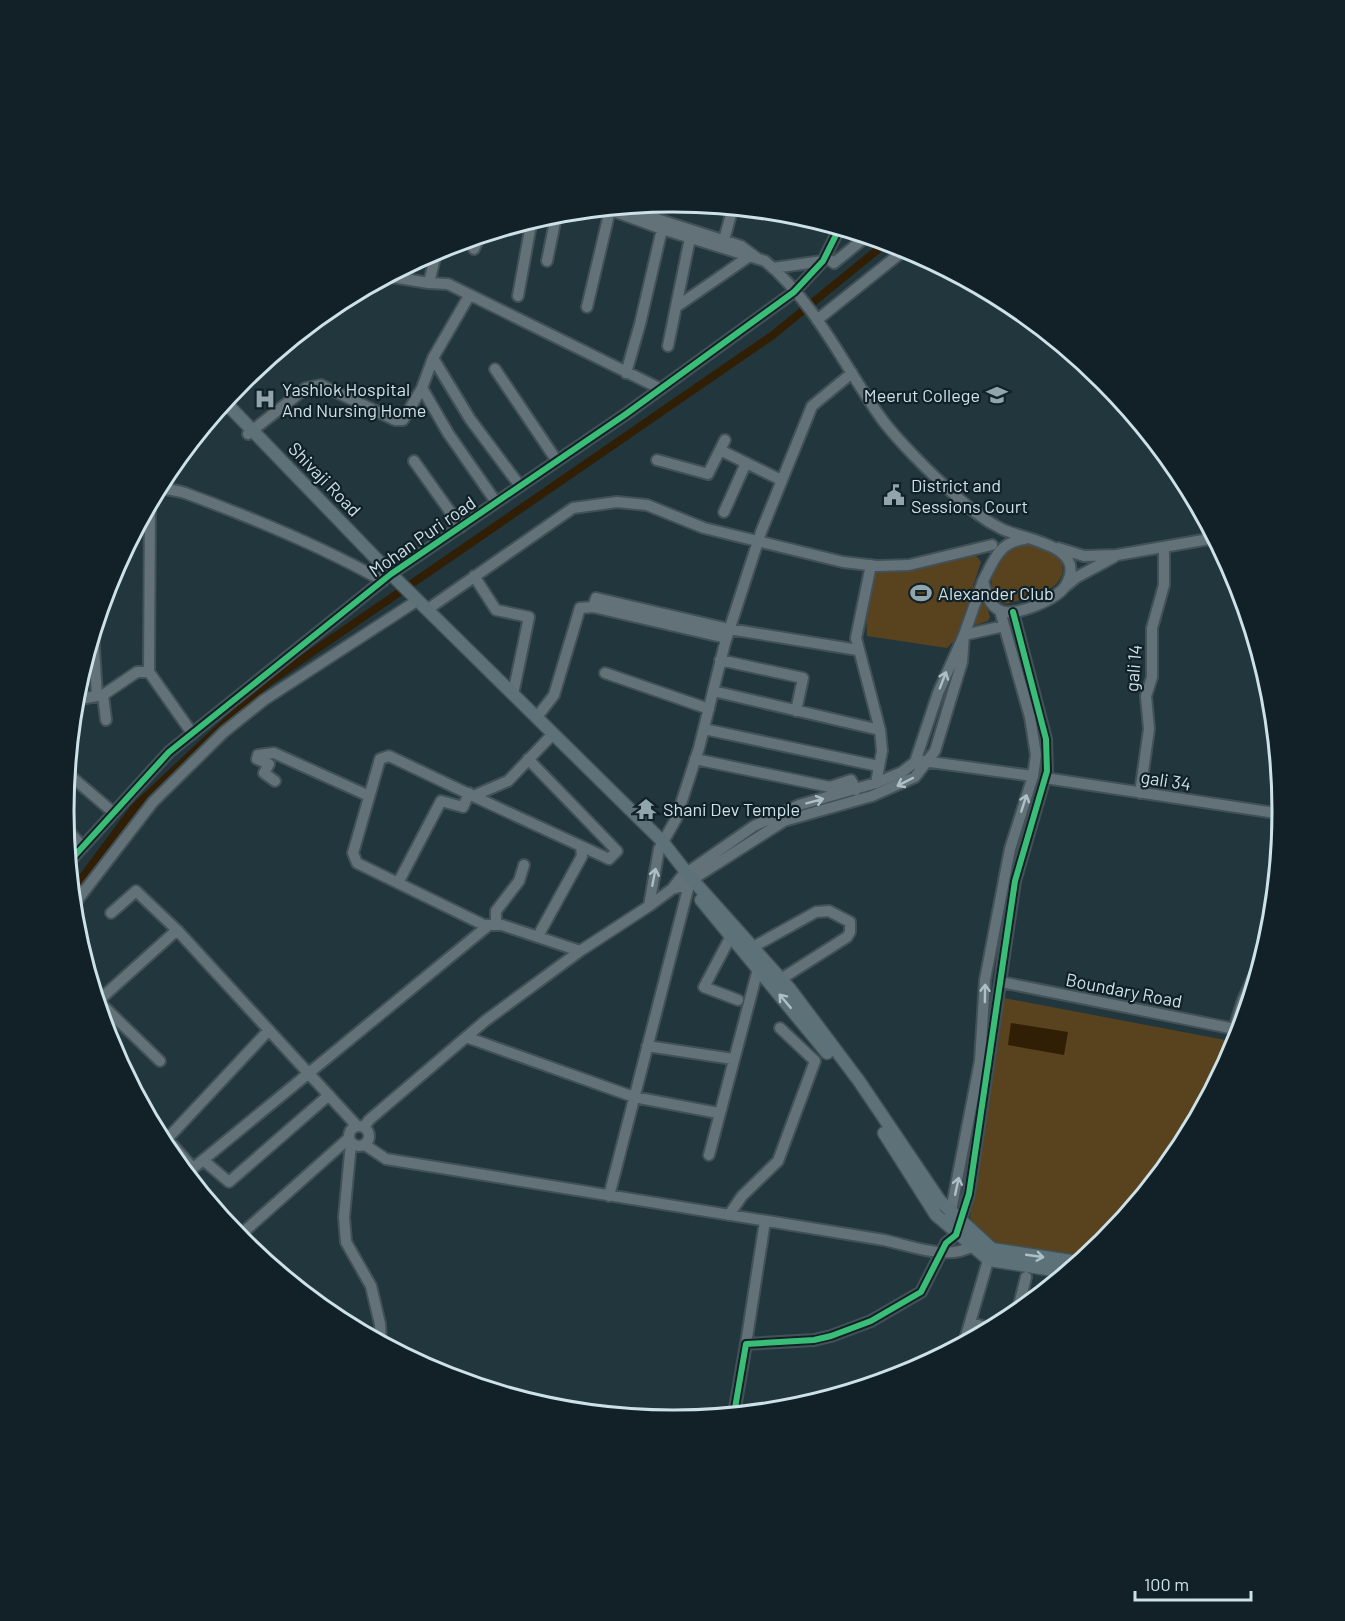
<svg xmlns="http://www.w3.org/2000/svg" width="1345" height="1621" viewBox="0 0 1345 1621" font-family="Barlow,sans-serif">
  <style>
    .green { fill: #59421e }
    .water { fill: #311f05 }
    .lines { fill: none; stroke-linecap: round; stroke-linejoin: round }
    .canal { stroke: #311f05; stroke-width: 8 }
    .minor-casing { stroke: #415156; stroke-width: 14 }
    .major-casing { stroke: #415156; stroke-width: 15 }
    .minor { stroke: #637278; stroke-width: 10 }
    .major { stroke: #5c7278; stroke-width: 12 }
    .cycleway-casing { stroke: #112127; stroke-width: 10 }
    .cycleway { stroke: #3abd76; stroke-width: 6 }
    .oneway { stroke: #adc0c7 }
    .oneway2 { stroke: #abc0c7 }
    .labels { text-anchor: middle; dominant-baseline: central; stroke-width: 4.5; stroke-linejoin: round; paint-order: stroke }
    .poi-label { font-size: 18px; fill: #cde1e9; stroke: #112127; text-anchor: start }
    .street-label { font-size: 18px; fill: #cde1e9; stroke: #112127 }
    .rim { fill: none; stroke: #cde1e9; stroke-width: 3 }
  </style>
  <rect width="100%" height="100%" fill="#22363d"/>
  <path class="green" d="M1036 545 1058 555C1078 589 1030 597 1006 604 981 594 994 569 1002 552L1017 546Z
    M974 553 981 562 956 639 947 648 867 636 866 614 875 571Z
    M982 591 990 617 988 621 976 625 972 623Z
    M1004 998 1236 1042 1179 1149 1103 1242 1083 1258 997 1247 979 1238 970 1217Z"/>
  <path class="water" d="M1011 1023 1068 1032 1064 1055 1008 1045Z"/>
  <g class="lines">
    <path class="canal" d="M71 893 135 807 266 684 773 335 887 242"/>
    <defs>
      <path id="minor" d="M605 208 662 229 765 261C815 302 844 366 881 418 897 440 934 477 954 494 969 508 983 520 1002 529 1024 540 1088 545 1066 585 1058 599 1016 617 1001 611 989 606 986 593 983 581 994 560 999 542 1025 539
        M635 212 741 246 757 258
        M724 240 733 207
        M474 249 480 235
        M825 257 834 263 867 236
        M547 261 557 212
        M773 268 823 261
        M386 276 429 283 437 249
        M429 283 448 284 661 389
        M469 296 433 358 422 388 448 433 496 502
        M518 296 532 219
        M587 307 610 210
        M676 307 747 258
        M817 320 907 248
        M668 346 690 238
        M433 358 470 419 520 486
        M495 369 557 461
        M626 373 640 324 662 229
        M248 434 306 388 321 385 395 420H403L422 388
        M725 440 720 450 781 480
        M657 460 708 474 720 450
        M414 461 461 527
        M158 487C167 490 176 490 185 493 253 518 319 545 383 581
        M164 489 166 472
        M150 500 149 672 192 733
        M724 512 746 463
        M1058 548 1084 556 1117 555 1215 538
        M871 565 856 638 880 730 882 751 876 783
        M474 576 496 610 529 617 513 694
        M1066 586 1077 577 1114 557
        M428 609 573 508 617 502 647 505 704 528 843 562 877 566 909 565 992 545
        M93 632 97 696
        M726 638 593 607 596 598 729 629 858 650
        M720 660 803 678 796 711
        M605 673 709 709
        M713 691 880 730
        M103 695 106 720
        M74 700 103 695 137 672H149
        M537 717 554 695 580 608 593 607
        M704 729 878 766
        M549 738 508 781 473 796 389 756 380 759 353 853 357 863 484 925H502L580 951
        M695 759 830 787 851 780 856 790
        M923 761 1033 776
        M67 773 114 813
        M1045 778 1282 814
        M275 781 264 773 269 764 257 759 258 755 274 753 369 796
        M1140 793 1149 729 1146 696 1152 677V628L1164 585V547
        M473 796 609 859 617 851 528 759
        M65 827 83 847
        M68 863 169 752 391 574 626 414 794 292 823 261 840 227
        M398 883 441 801 463 807 469 793
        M672 889 682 886 784 821 872 796 915 777 935 751 962 662 964 635 1004 626
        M649 906 659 849 676 819 699 748 725 643 761 532 812 406 852 373
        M72 907 153 802 224 732 264 700 418 600
        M111 913 136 891 177 930
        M496 925V911L519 881 524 865
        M538 936 582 856 581 847
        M731 936 704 987 738 1000
        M753 947 816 912 829 911 850 922V932L847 937 781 979
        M1001 982 1240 1030
        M96 999 160 1061
        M97 1002 177 930 357 1126
        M1234 1029 1243 1000 1261 961
        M466 1037 634 1097 718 1113
        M647 1046 733 1059
        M349 1136a10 10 0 1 1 20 0a10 10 0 1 1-20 0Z
        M364 1127 369 1120 485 1021 580 951 649 906 672 889 682 876 754 826 799 805 876 783 902 772 915 762 938 693 964 635 983 581
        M351 1143 344 1217 346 1242 371 1286 380 1324 381 1342
        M365 1145 386 1159 884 1240C912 1246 947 1261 973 1246
        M709 1155 758 969
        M203 1160 229 1182 329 1095
        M193 1168 167 1139 269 1030
        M186 1174 489 925
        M609 1196 689 885
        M729 1215 742 1196 778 1161 815 1061 780 1028
        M950 1216 980 1061 985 980 1010 849 1033 776 1036 755 1030 717 1000 611
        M238 1237 349 1138
        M1017 1313 1026 1277
        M970 1323 990 1328
        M964 1343 990 1254
        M746 1344 765 1221
        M880 1381 881 1378
        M734 1414 746 1344 814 1340 831 1336 871 1321 921 1292 946 1243 956 1235 969 1194 1015 881 1047 771 1046 739 1013 612"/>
      <path id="major" d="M224 401 391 574 662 841 690 877 790 989 859 1081 940 1201 992 1249 1078 1262
        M701 900 827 1053
        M884 1133 936 1215 989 1260 1066 1272"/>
    </defs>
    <use href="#minor" class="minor-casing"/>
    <use href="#major" class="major-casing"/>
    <use href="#minor" class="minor"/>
    <use href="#major" class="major"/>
    <defs>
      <path id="cycleway" d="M68 863 169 752 391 574 626 414 794 292 823 261 840 227
        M734 1414 746 1344 814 1340 831 1336 871 1321 921 1292 946 1243 956 1235 969 1194 1015 881 1047 771 1046 739 1013 612"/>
    </defs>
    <use href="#cycleway" class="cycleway-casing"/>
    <use href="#cycleway" class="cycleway"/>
  </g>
  <defs><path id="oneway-shaft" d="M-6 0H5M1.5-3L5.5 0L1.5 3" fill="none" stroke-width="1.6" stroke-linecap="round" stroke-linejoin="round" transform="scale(1.5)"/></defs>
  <g class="oneway">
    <use href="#oneway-shaft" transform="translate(943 680) rotate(-69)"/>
    <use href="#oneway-shaft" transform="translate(905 782) rotate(153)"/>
    <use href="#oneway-shaft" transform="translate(815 801) rotate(-15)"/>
    <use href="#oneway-shaft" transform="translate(1024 803) rotate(-72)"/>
    <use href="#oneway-shaft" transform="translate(654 877) rotate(-79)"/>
    <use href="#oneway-shaft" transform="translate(985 993) rotate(-89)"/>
    <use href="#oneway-shaft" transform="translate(957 1186) rotate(-78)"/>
  </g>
  <g class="oneway2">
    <use href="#oneway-shaft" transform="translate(785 1001) rotate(-130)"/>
    <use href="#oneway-shaft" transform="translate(1035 1256) rotate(8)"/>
  </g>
  <defs>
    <symbol id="university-bare" viewBox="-9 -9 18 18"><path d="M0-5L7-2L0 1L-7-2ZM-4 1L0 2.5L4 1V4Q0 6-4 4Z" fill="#91a5ad" stroke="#112127" stroke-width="2.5" paint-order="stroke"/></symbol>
    <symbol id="hospital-bare" viewBox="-9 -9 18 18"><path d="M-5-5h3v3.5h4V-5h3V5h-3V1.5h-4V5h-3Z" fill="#91a5ad" stroke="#112127" stroke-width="2.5" paint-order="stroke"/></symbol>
    <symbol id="civic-bare" viewBox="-9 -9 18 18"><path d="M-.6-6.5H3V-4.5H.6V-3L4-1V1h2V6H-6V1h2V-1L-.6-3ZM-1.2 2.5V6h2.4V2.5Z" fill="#91a5ad" stroke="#112127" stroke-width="2.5" paint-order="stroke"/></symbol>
    <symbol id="stadium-bare" viewBox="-9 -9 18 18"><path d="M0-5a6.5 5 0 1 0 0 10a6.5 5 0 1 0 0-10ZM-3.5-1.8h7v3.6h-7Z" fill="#91a5ad" stroke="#112127" stroke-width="2.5" paint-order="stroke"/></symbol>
    <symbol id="temple-bare" viewBox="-9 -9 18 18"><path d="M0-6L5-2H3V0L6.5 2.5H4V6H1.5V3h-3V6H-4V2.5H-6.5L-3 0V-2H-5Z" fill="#91a5ad" stroke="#112127" stroke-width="2.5" paint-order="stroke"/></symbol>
  </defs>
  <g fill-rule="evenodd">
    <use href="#university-bare" x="982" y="380" width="30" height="30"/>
    <use href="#hospital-bare" x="250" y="384" width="30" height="30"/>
    <use href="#civic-bare" x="879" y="480" width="30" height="30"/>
    <use href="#stadium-bare" x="906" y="578" width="30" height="30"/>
    <use href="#temple-bare" x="631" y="794" width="30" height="30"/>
  </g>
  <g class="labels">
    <g class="poi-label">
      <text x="282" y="389">Yashlok Hospital<tspan x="282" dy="21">And Nursing Home</tspan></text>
      <text x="980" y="395" text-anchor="end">Meerut College</text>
      <text x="911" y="485">District and<tspan x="911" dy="21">Sessions Court</tspan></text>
      <text x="938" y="593">Alexander Club</text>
      <text x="663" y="809">Shani Dev Temple</text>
    </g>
    <g class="street-label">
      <text transform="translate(325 479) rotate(46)">Shivaji Road</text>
      <text transform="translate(422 536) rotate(-35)">Mohan Puri road</text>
      <text transform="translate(1133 668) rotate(-85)">gali 14</text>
      <text transform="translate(1166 780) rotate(9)">gali 34</text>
      <text transform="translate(1124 990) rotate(11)">Boundary Road</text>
    </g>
  </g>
  <path d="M0 0H1345V1621H0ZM74 811a599 599 0 1 1 1198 0a599 599 0 1 1-1198 0Z" fill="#112127" fill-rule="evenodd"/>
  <path class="rim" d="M74 811a599 599 0 1 1 1198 0a599 599 0 1 1-1198 0Z"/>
  <path d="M1135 1591v9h116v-9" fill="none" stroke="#cde1e9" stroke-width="3"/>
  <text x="1144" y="1591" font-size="18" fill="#cde1e9" stroke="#112127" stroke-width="4.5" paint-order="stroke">100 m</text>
</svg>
